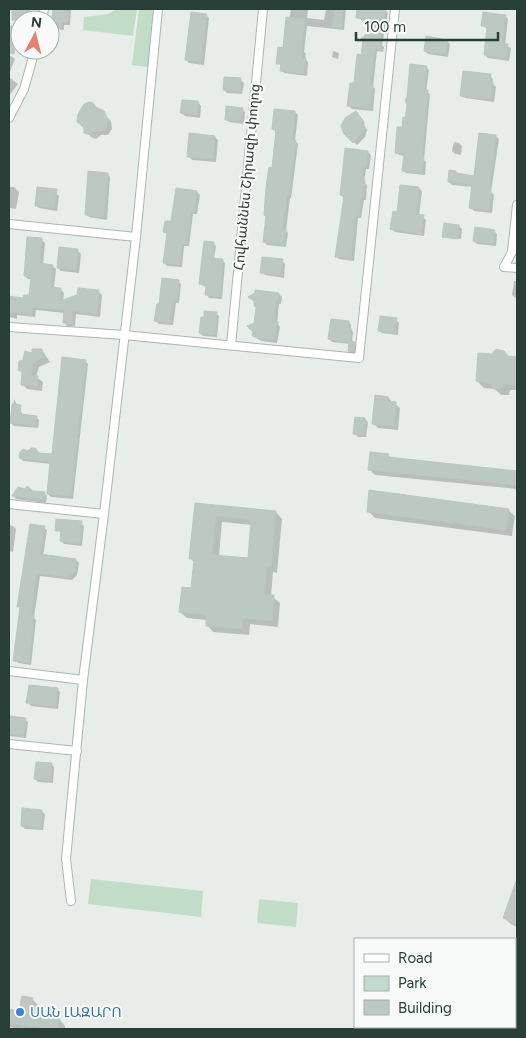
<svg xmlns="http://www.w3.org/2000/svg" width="526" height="1038" viewBox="0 0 526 1038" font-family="Figtree,'Noto Sans Armenian',sans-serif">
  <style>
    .green { fill: #c2ddc7 }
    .shadow { fill: #0003; fill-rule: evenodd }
    .building { fill: #bcc9c3; stroke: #bac7c0; fill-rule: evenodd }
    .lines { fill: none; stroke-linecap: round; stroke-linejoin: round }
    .minor-casing { stroke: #aab6b0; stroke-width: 10 }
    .minor { stroke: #fff; stroke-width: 8 }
    .shop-dot { fill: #3f7fe0; stroke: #f7faf9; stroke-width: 2 }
    .labels { text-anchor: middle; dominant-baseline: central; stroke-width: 4; stroke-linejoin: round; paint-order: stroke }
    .street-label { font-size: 14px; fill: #273f36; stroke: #f7faf9 }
    .shop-label { font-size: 14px; fill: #366cbe; stroke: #f7faf9; text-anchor: start }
  </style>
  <rect width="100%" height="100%" fill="#e7eeea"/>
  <path class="green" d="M117 9H137L133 36 83 30 84 17 108 14Z
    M139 9H156L149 67 132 65Z
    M91 879 203 891 201 917 88 904Z
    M259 899 298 903 296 927 257 923Z"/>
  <path class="shadow" d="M14 9H30V20H20V22H16L13 19Z
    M55 9 71 10 70 25H64V30L56 29 53 26Z
    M291 9H308L307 18 324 20 326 9H346L344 30 307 26 304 52 306 54 305 59 308 62 307 76 284 73 282 70V66L278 63 284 49Z
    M359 9H379L385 10 388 13 382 45 384 47 383 52 377 51 373 87 375 89 373 111 352 109 349 106 362 56 368 21 361 20 358 17Z
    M206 15 209 18 204 65 189 63 186 60Z
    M505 16 508 19 505 45 511 48 509 61 488 58 485 55 488 29 483 26Z
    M9 27 16 28 19 31 18 45 9 44Z
    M447 41 450 44 448 57 428 54 425 51Z
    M333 51 339 53 338 59 332 57Z
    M9 55 15 59 10 72 9 71Z
    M426 67 429 70 426 92 430 94 424 160 426 162 425 175 406 173 403 170 405 156 399 155 396 152 403 128Z
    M490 76 493 79 492 83 496 87 494 102 465 98 462 95Z
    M9 77 18 84 9 96Z
    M240 80 244 83 242 94 227 93 224 90Z
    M198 102 201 106 200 118 185 116 182 113Z
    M97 109 111 121 112 129 108 135H101L96 139 91 137 78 122Z
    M242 109 245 112 244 124 229 122 226 119Z
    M275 110 295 112 298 115 295 141 298 144 291 198H290L286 231 288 233 286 247 267 245 264 242 273 169 276 132 273 129Z
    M359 116 367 130 365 137 357 145 345 133Z
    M496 136 499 139 491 192 494 195 492 213 474 211 471 208 473 187 452 185 449 182 456 172 458 175 475 177Z
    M215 137 218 140 216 162 192 160 189 157Z
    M454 142 459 143 462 146 461 155 455 154 452 151Z
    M368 152 371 155 369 169H366L364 182 367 185 366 200H364L361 218H358L354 261 339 259 336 256 345 199 341 195Z
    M107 174 110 177 107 220 89 217 86 214Z
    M9 187H14L19 192 16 209 9 208Z
    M419 188 422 191 419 216 423 217 426 220 424 236 395 232 392 229 398 213Z
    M197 192 200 195 197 214H193L189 246H184L182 267 167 266 164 263 168 235 165 232Z
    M56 193 59 196 57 211 39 208 36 205Z
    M459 226 462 229 461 239 445 236V238L443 237Z
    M494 231 497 234 496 246 477 244 474 241Z
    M41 239 45 243 43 265 52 266 56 269 54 289 61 290 64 293 63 301 99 292 102 295 100 317 76 314 75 326H67L64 322 65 313 36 310 35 317 17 315V319L9 317V297L24 300 30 297 32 279H28L25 276Z
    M213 243 216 246 214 259 222 260 225 263 222 299 209 298 207 295 208 287 203 286 200 283Z
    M78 251 81 254 79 273 61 271 58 268Z
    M282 261 285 264 284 278 265 275 262 272Z
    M178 281 181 284 179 303H176L173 325 159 324 156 321 160 305Z
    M514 281H517V299L512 295Z
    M279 294 282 297 281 304H279L277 323 280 327 277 343 261 341 253 336 257 308 255 306Z
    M216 313 219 316 217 337 203 336 200 333Z
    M396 320 399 323 398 335 382 333 379 330Z
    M349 322 351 325V329L353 332 352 343 357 346 356 354 352 353 349 350 350 344 332 342 329 339Z
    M34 350H42L50 362 39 367 36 377 43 382 42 391 27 389 22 384Z
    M509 357 517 358V390H510L509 395H501L495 389 484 388 477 381Z
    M85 361 88 364 73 499 51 497 48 494 52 464 23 461 20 458 39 454 53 455Z
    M388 398 400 408 398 430 378 428 373 423Z
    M14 399 23 415 36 417 39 420 38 428 14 426 11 423Z
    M365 419 368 422 366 437H358L355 434Z
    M388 455 392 459 517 472V489L375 475 369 469Z
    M33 492 44 493 47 496 46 503 16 499 14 496Z
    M196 505 276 512 282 519 277 573 273 572 271 596 273 597 280 603 278 627 250 624 249 635 213 632 207 625V620L187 618 180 612 192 589 195 563 191 559ZM222 522 252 525 249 559 219 556Z
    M508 510 515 516 512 536 375 518 368 511Z
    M81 523 84 526 82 546 64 544 61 541 62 533 57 530Z
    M9 525 13 526 16 529 13 552 9 551Z
    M44 528 47 530 43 556 76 560 79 563 77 575 72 580 40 576 34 618 36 620 31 665 18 663 15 660 21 609 18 606Z
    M57 689 60 692 58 709 31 706 28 703Z
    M9 717 25 719 28 722 26 738 9 736Z
    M51 764 54 767 53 783 38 782 35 779Z
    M42 811 45 814 43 830 25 829 22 826Z
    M517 882V927L511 924 504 918Z
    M32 999 39 1006 37 1015 59 1019 65 1026V1029H19L9 1027V1010L20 1012Z"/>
  <path class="building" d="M12 9H28L27 20H12Z
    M53 9H63V11L68 12 67 23 62 22 61 28 51 27Z
    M335 9H343L342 28 332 27Z
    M357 9H386L379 42H382L381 50 375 49 370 85H373L370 108 347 106 350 83H354L357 54 361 55 363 41 361 38 365 36 367 19 356 18Z
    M191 12 207 14 201 62 185 60Z
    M483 12 506 15 502 43 508 44 507 58 484 55 487 27 481 26Z
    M286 17 305 19 302 50H303L302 58H306L304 74 280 71 281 64H276L278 47 283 48Z
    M9 26 17 27 14 54 9 53Z
    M426 36 448 40 445 54 424 51Z
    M410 64 427 66 424 90H428L422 156 424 158 422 173 402 171 404 154 395 153 397 127H402L403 117 405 118 407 105 405 100 407 97Z
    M463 71 491 74 490 82H493L491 99 460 96Z
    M224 77 241 78 240 92 223 90Z
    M182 100 198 101 197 115 180 113Z
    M89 102 93 103 96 107 104 111 108 119 106 127 103 131H96L91 135 84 133V127L77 122 78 114 84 104Z
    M226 106 243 108 241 121 225 120Z
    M274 109 295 111 292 140H296L289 196H287L283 229H286L284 245 263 242 266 216 264 215 266 187 269 167 272 168 276 130 272 129Z
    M356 111 364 122V130L353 143 344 134 341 126 345 118Z
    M189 133 215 136 213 159 187 157Z
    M479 133 496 135 489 190H491L489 210 469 208 472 185 448 182 449 170 456 171V173L474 176Z
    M345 148 368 151 366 167H363L362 180H365L363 198H361L359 216H355L351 258 335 257 344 196 340 195Z
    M88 171 108 173 104 217 85 215Z
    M400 185 419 187 416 214 424 215 421 234 390 229 393 211 397 212Z
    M37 187 57 189 54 208 35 206Z
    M176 188 197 191 194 212 191 211 187 244H182L179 265 163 263 167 233 163 232 165 221H171Z
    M444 223 459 225 458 239 442 237Z
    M475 227 495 230 493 244 473 241Z
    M27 237 42 238 40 263 53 265 51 287 61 288 60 301 77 295 78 288 99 290 97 314 73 311 72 324 63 323 64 310 33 307 32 314 9 312V296L23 298 24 295H29L31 277 24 276Z
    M204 241 214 242 212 258 223 259 220 297 205 295 206 285 199 284Z
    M59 247 78 249 76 270 57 268Z
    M262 257 283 259 281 275 260 273Z
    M162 278 179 280 177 301 173 300 170 323 154 321 157 304H159Z
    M255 290 279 293 278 301H276L274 322H278L274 340 257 338V337L252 336 253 332 247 326 254 323 256 307 254 306V301L248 297 255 293Z
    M204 311 217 312 215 335 199 333 201 317H204Z
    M380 316 397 318 395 333 378 331Z
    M331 319 349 321 348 328H351L350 341 355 342 354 352 348 351 349 342 328 339Z
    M32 349H42L41 355 46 356 34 362 31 375 38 376 37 387 21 385 22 372 18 370 19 361 23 360 25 351 32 353Z
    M496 349 504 351 508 356 517 357V385L504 384 503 388 499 390 494 389 489 383 476 381 478 353 492 354Z
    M62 357 86 360 71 496 47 494 50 462 19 458 20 452 23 449 28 451 31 448H35L39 453 52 454Z
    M375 395 389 397 388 401 396 402 394 426 372 424Z
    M12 404 21 405 20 414 37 416 36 426 10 423Z
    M355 417 365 418 364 435 353 434Z
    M370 452 389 454 388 457 517 471V485L368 470Z
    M27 486 33 491 45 492 44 500 12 496 18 487 25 489Z
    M369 490 509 509 506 530 367 512Z
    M195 503 276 511 271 567H267L264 595H274L272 621 243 618 242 629 206 626V615L179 612 182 587 191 588 194 559H189ZM216 516 251 520 248 558 212 555Z
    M56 519 82 521 79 544 60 541 61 531H55Z
    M30 524 45 526 40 554 76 559 75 572 68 577 37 573 31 616H34L29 663 13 661 20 607H17Z
    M29 685 58 688 55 707 26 703Z
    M9 716 26 718 23 736 9 734Z
    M36 762 52 763 50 781 34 779Z
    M22 808 42 810 41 828 21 826Z
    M516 881H517V924L503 918Z
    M22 996 33 998 30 1013 59 1018 58 1029H47L9 1023V1009L19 1011Z"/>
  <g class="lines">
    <defs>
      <path id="minor" d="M42 20 44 9
        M9 118 24 89 35 50
        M517 205 512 252 504 267 517 268
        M9 224 136 237
        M9 327 124 335 359 358 395 9
        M231 345 263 9
        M9 504 104 514
        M9 671 83 680
        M9 744 77 751
        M71 901 66 859 83 680 104 514 136 237 158 9"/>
    </defs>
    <use href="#minor" class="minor-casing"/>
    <use href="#minor" class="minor"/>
  </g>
  <circle class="shop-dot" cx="20" cy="1012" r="5"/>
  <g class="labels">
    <g class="street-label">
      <text transform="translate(247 177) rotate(-85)">Հովհաննես Շիրազի փողոց</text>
    </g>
    <g class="shop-label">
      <text x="30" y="1012">ՍԱՆ ԼԱԶԱՐՈ</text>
    </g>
  </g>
  <rect width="526" height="1038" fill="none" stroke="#273f36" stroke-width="20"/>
  <rect x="354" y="938" width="162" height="90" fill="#f7faf9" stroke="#a4afab"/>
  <rect x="364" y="954" width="25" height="8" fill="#ffffff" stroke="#a4afab"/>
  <text x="398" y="963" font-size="15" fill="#273f36">Road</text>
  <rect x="364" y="976" width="25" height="15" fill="#c2ddc7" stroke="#a4afab"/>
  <text x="398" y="988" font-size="15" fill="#273f36">Park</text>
  <rect x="364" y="1000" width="25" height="15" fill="#bcc9c3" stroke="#a4afab"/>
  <text x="398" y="1013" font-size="15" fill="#273f36">Building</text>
  <g transform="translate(35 35) rotate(7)"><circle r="24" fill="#f7faf9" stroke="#a4afab"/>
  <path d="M0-4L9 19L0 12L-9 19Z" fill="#e5816e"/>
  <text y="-8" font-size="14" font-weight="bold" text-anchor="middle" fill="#273f36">N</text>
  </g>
  <path d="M356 32v8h142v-8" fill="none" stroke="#273f36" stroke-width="2.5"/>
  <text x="364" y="32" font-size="15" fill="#273f36" stroke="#f7faf9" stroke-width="4" paint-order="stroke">100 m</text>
</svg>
